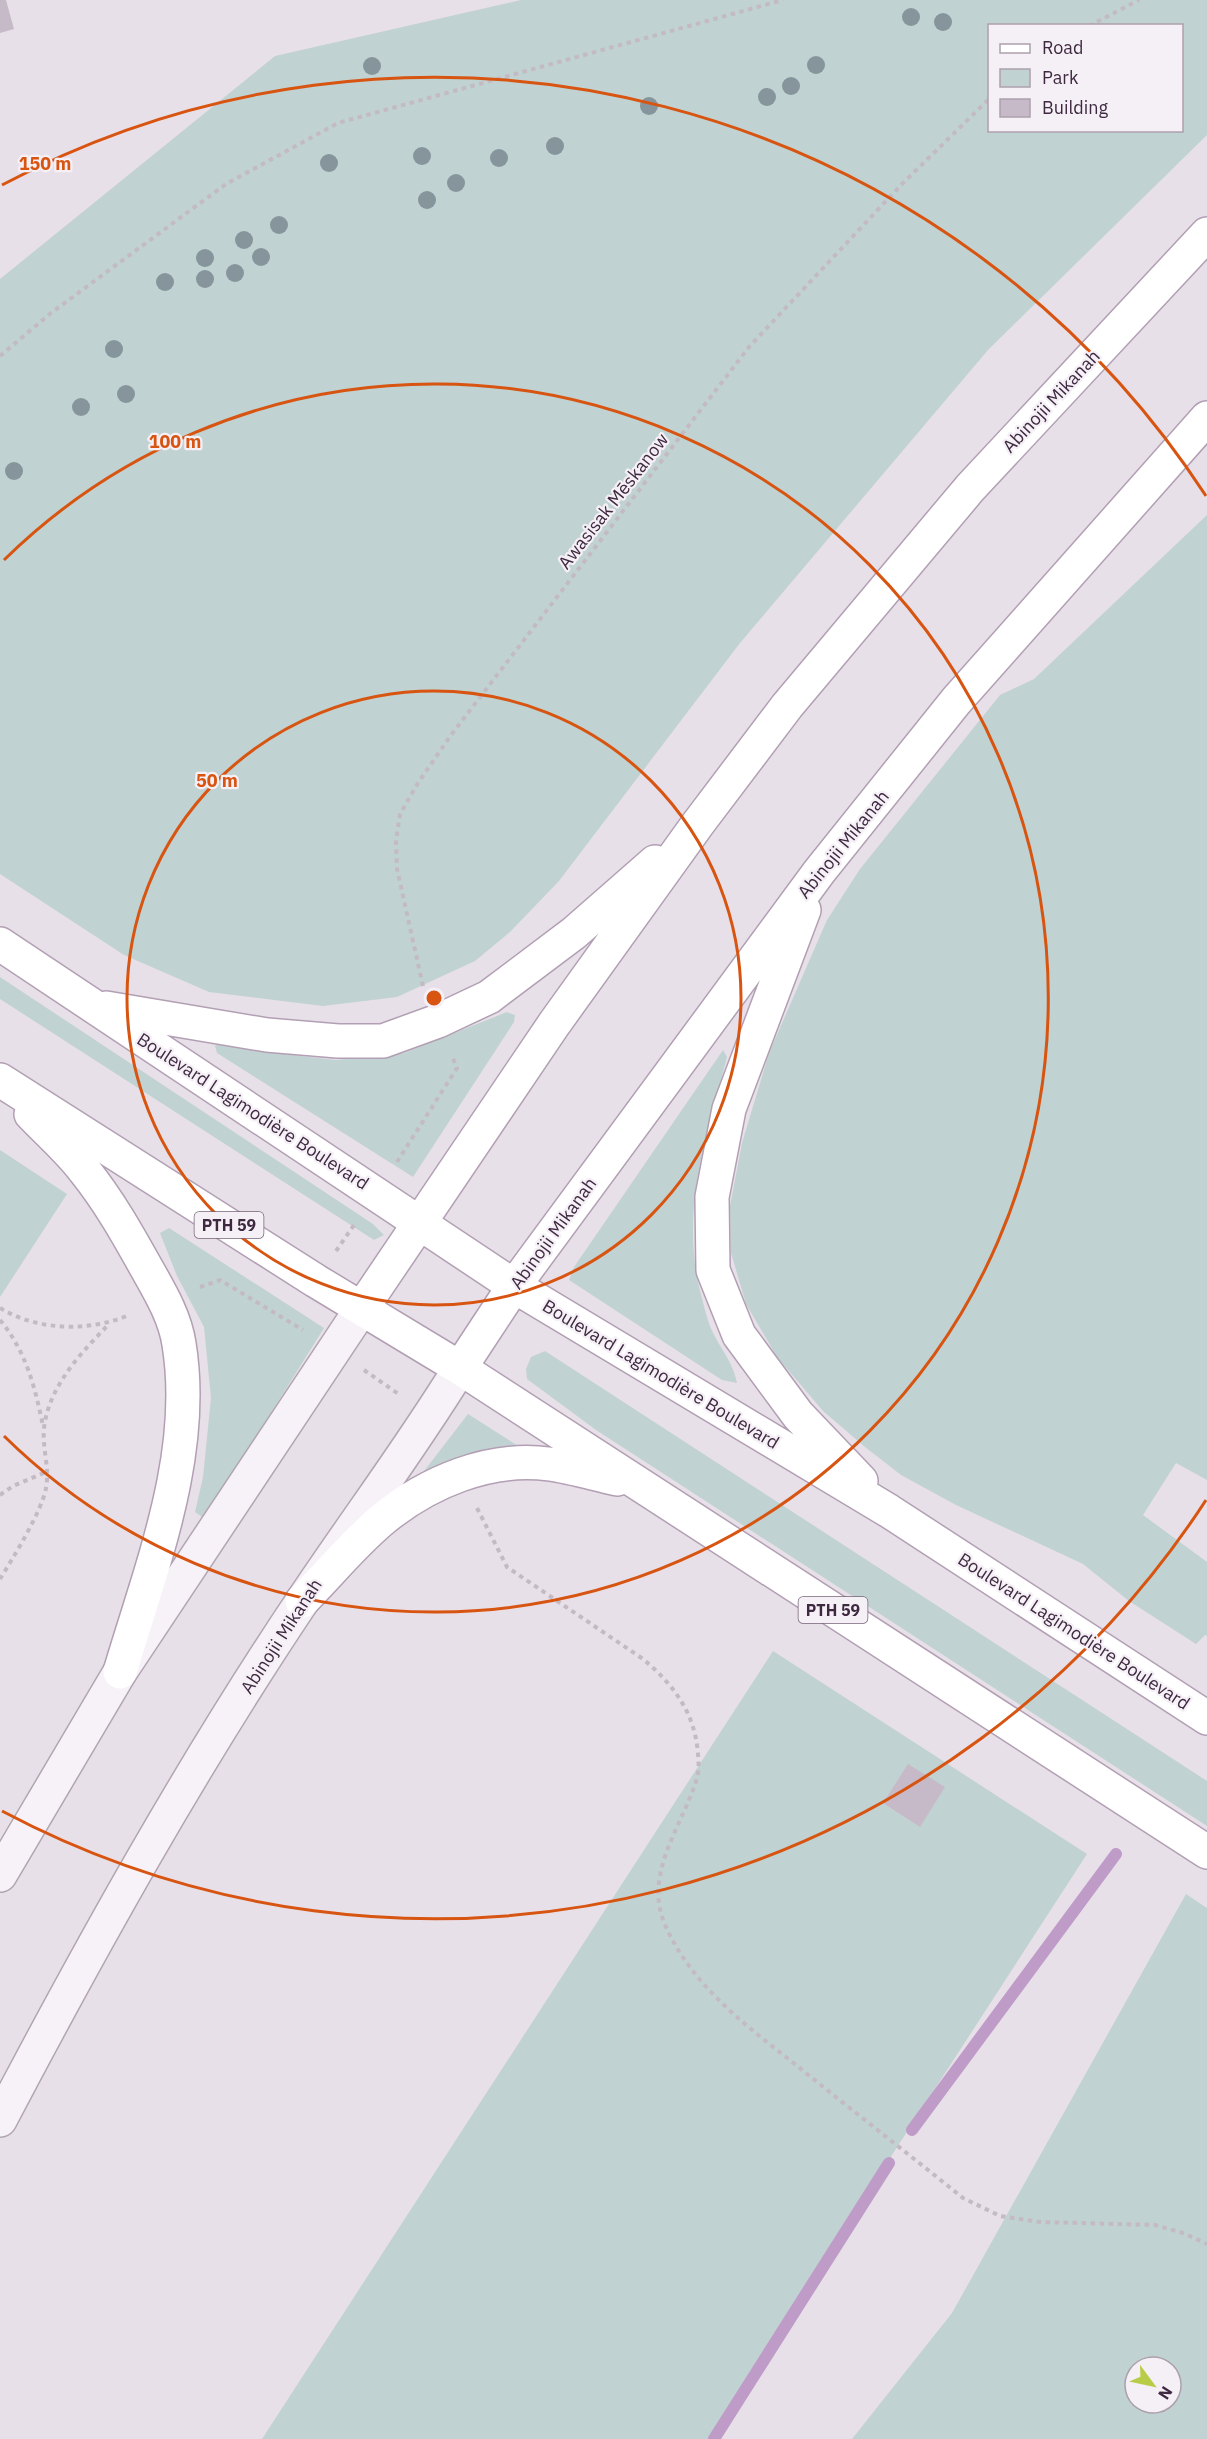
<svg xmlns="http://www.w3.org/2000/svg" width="1207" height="2439" viewBox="0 0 1207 2439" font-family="'IBM Plex Sans',sans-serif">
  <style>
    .green { fill: #c1d2d2; fill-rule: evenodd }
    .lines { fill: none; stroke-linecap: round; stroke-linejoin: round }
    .stream { stroke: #bf9bc8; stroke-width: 12 }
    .building { fill: #c7bac8 }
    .tertiary-casing { stroke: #b2a5b3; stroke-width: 36 }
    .primary-casing { stroke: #b29fb4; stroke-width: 36 }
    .path { stroke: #c3bac4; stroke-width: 4; stroke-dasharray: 4.5 4.5; stroke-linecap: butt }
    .tertiary { stroke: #f7f2f7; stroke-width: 33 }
    .primary { stroke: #fff; stroke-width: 33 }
    .tree { fill: #86959b }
    .ring { fill: none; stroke: #d75411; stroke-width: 3 }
    .labels { text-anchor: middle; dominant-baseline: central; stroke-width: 4.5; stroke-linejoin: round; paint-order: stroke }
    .shield { fill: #f5eff6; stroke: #756477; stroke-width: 1.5 }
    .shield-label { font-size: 16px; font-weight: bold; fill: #3e2940 }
    .street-label { font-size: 18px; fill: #3e2940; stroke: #f5eff6 }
    .centre { fill: #d75411; stroke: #f5eff6; stroke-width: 3 }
    .ring-label { font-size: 18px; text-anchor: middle; font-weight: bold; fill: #d75411; stroke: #f5eff6; stroke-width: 4.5; stroke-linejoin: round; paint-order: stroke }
  </style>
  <rect width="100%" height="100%" fill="#e8e0e9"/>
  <path class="green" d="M521 0H1207V135L988 350 740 643 559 881 510 932 475 961 397 997 323 1006 209 992 124 955 0 874V279L275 56ZM990 26H1182V130H990Z
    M1207 515V1480L1176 1463 1143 1515 1207 1562V1636L1205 1635 1196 1644 1129 1601 1083 1564 956 1505 901 1475 865 1447 823 1411 777 1357 746 1304 731 1253 730 1206 742 1143 769 1053 827 920 860 869 1000 695 1034 679Z
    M0 977 373 1224 384 1235 374 1240 0 999Z
    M507 1012 515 1015 514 1022 413 1177 217 1053 215 1046 220 1043 275 1053 336 1060 404 1053Z
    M723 1050 727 1057C707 1135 680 1209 700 1291 703 1302 706 1315 710 1326 718 1346 733 1361 737 1383L722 1380 569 1280 574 1267Z
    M0 1150 67 1194 0 1297Z
    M169 1228 324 1328 205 1519 195 1512 203 1477 211 1398 204 1327 177 1276 160 1233Z
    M545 1351 1207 1781V1826L596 1430 527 1379 526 1369 531 1357Z
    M468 1414 526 1451 421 1475Z
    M773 1651 1087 1854 708 2439H262Z
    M1186 1894 1207 1908V2439H852L952 2313ZM1135 2367H1171V2403H1135Z"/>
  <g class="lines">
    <path class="stream" d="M912 2130 1116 1854
      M714 2439 889 2163"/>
  </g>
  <path class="building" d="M0 0H6L14 29 0 33Z
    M908 1764 945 1787 920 1827 883 1803Z"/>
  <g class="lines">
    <defs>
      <path id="tertiary" d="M0 1875 120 1672 362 1308
        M0 2120C93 1943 191 1767 303 1600 355 1522 411 1448 460 1368"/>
      <path id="primary" d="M804 910 729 1109 712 1197 713 1270 739 1335 798 1415 861 1481
        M0 944 514 1286 889 1511 1207 1718
        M106 1008 267 1035 338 1041H383L438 1021 489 997 574 933 655 862
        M0 1080 316 1281 460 1368 1207 1852
        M31 1114C48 1132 69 1150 84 1170 109 1201 128 1235 147 1269 160 1292 175 1317 179 1344 197 1454 151 1567 120 1672
        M362 1308 554 1024 697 825 787 706 970 488 1207 234
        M460 1368 514 1286 819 872 956 701 1207 418
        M302 1601C329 1574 354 1543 383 1519 428 1482 490 1456 549 1464 572 1467 594 1474 617 1479"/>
    </defs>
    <use href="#tertiary" class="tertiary-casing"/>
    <use href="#primary" class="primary-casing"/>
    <path class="path" d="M1089 26 1139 0
      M0 356 51 313 226 184 338 123 783 0
      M423 986 397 869 396 841 400 814 418 783 451 735 749 347 902 184 990 98
      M397 1162 457 1068 452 1056
      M336 1251 354 1225
      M200 1287 220 1280 303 1330
      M0 1308C38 1331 89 1332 129 1315
      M0 1320C26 1351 35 1387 43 1426
      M364 1370 400 1395
      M0 1495 13 1486 46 1472
      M477 1508 507 1567 643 1659C674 1685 695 1713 698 1754 699 1763 699 1773 696 1781 681 1829 642 1875 666 1927 695 1991 754 2031 806 2073 858 2115 911 2156 963 2198L1000 2216 1040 2222 1155 2225 1183 2233 1207 2244
      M0 1579C13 1558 42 1511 46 1488 50 1468 42 1448 44 1428 49 1386 81 1353 109 1324"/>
    <use href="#tertiary" class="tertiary"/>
    <use href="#primary" class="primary"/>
  </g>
  <g class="tree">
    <circle cx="911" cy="17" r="9"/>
    <circle cx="943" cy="22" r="9"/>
    <circle cx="816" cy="65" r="9"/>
    <circle cx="372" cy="66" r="9"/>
    <circle cx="791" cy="86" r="9"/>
    <circle cx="767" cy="97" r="9"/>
    <circle cx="649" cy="106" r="9"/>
    <circle cx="555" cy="146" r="9"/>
    <circle cx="422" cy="156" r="9"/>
    <circle cx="499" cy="158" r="9"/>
    <circle cx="329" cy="163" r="9"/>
    <circle cx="456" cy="183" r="9"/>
    <circle cx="427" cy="200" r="9"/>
    <circle cx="279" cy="225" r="9"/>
    <circle cx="244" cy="240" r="9"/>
    <circle cx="261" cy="257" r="9"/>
    <circle cx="205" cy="258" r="9"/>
    <circle cx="235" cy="273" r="9"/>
    <circle cx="205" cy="279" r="9"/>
    <circle cx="165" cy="282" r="9"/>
    <circle cx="114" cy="349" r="9"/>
    <circle cx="126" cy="394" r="9"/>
    <circle cx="81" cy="407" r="9"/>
    <circle cx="14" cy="471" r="9"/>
  </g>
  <g class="ring">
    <circle cx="434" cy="998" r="307"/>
    <path d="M4 560A614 614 0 1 1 4 1436"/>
    <path d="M1206 1500A921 921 0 0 1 2 1811M2 185A921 921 0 0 1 1206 496"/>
  </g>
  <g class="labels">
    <g class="shield">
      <rect x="194.5" y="1212" width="69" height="26" rx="4.5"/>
      <rect x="798.5" y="1597" width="69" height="26" rx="4.5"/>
    </g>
    <g class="shield-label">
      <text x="229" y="1225">PTH 59</text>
      <text x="833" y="1610">PTH 59</text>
    </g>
    <g class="street-label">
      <text transform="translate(1051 401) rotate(-47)">Abinojii Mikanah</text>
      <text transform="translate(613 501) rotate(-52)">Awasisak Mēskanow</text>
      <text transform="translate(843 844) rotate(-51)">Abinojii Mikanah</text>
      <text transform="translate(253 1111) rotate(33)">Boulevard Lagimodière Boulevard</text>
      <text transform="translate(553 1233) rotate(-54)">Abinojii Mikanah</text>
      <text transform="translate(661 1374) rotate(31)">Boulevard Lagimodière Boulevard</text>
      <text transform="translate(1074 1631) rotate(33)">Boulevard Lagimodière Boulevard</text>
      <text transform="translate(281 1636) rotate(-57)">Abinojii Mikanah</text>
    </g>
  </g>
  <circle cx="434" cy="998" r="9" class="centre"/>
  <g class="ring-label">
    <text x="45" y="170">150 m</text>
    <text x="175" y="448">100 m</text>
    <text x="217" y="787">50 m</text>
  </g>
  <rect x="988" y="24" width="195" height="108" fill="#f5eff6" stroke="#aca0ad" stroke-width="1.5"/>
  <rect x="1000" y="44" width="30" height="9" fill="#ffffff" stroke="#aca0ad" stroke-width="1.5"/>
  <text x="1042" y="54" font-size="18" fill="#3e2940">Road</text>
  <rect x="1000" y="69" width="30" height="18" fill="#c1d2d2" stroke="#aca0ad" stroke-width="1.5"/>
  <text x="1042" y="84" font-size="18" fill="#3e2940">Park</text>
  <rect x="1000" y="99" width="30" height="18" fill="#c7bac8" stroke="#aca0ad" stroke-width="1.5"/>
  <text x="1042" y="114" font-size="18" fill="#3e2940">Building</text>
  <g transform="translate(1153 2385) rotate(123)"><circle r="28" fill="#f5eff6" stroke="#aca0ad" stroke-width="1.5"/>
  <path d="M0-4.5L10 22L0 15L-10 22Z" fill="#b9cc47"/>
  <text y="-9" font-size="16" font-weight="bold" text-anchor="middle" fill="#3e2940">N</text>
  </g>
</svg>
